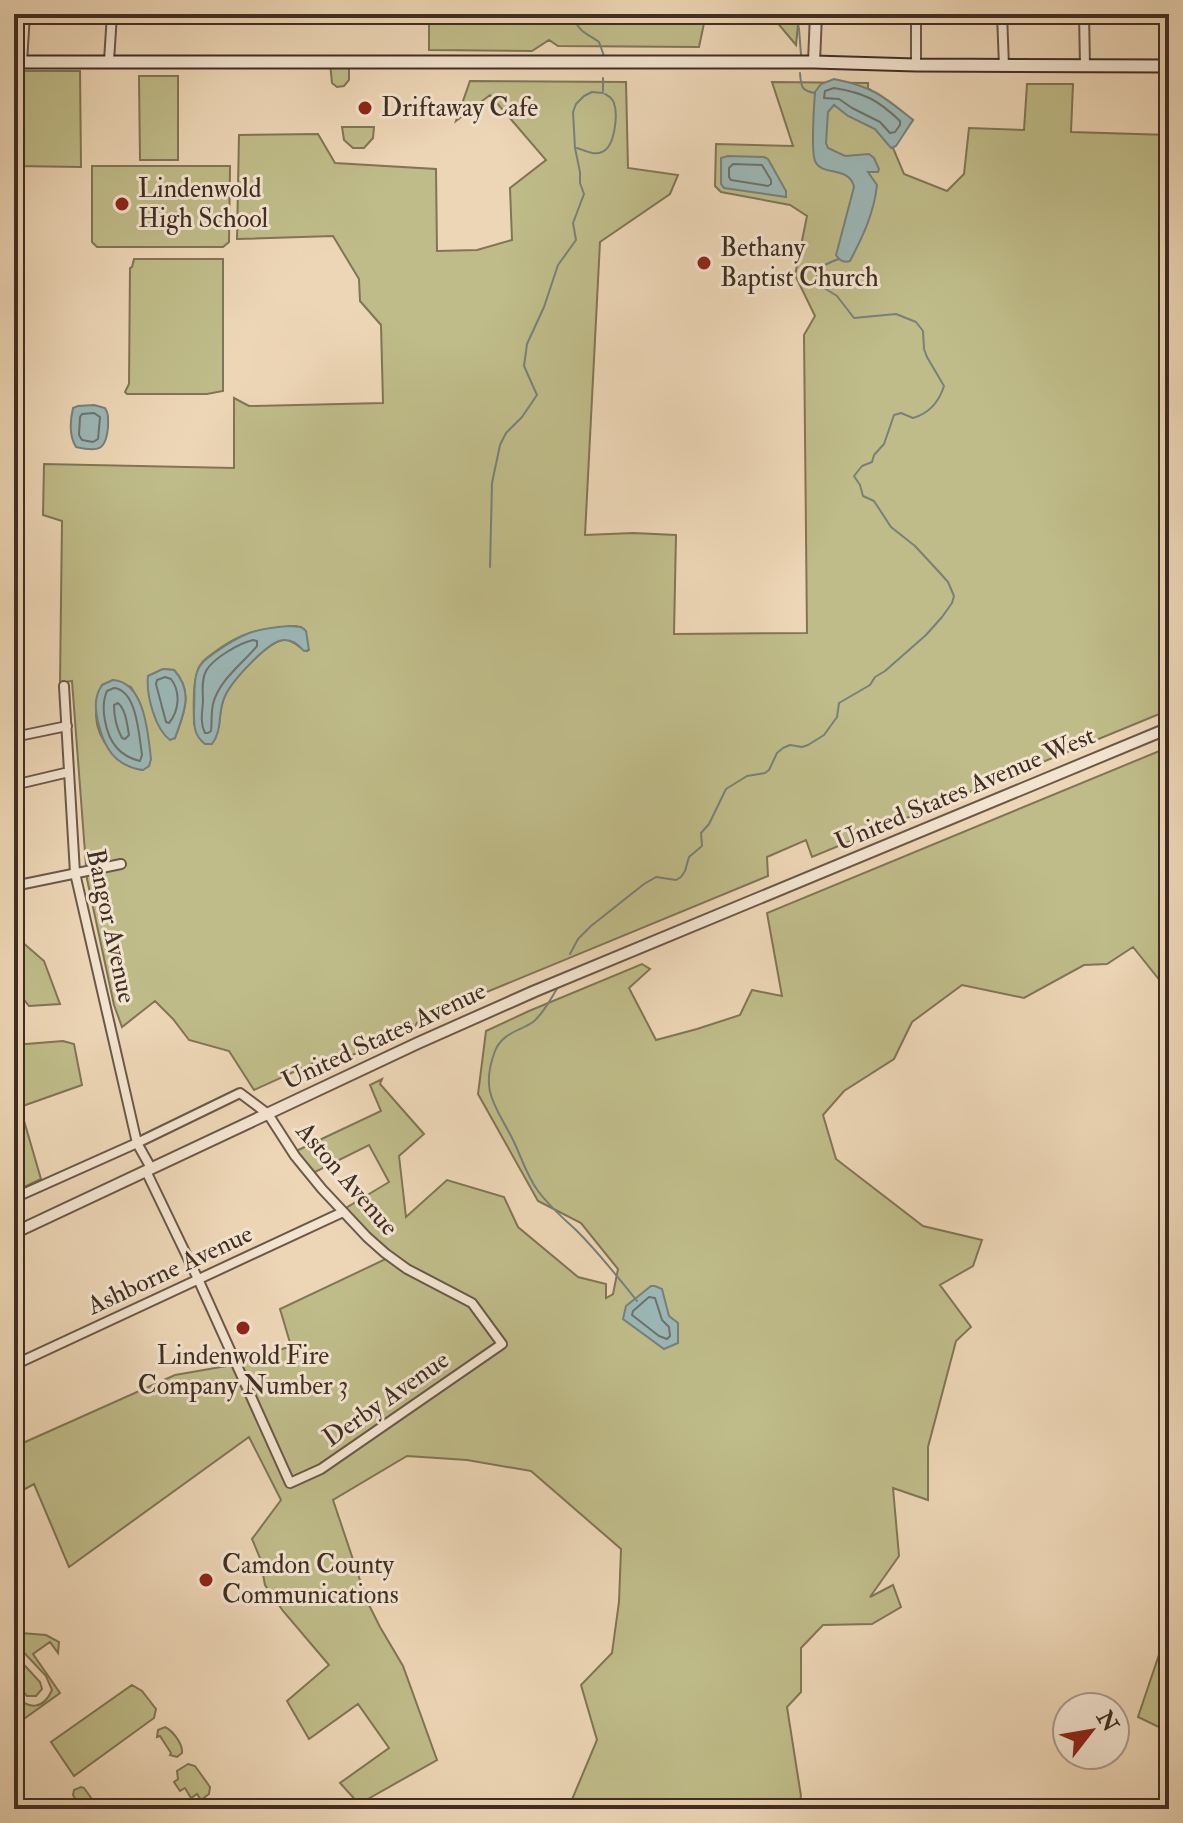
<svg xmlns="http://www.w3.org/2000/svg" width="1183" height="1823" viewBox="0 0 1183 1823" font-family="'IM FELL Double Pica',serif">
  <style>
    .green { fill: #bfbc89; stroke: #807556; stroke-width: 2; fill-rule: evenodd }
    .water { fill: #9bb7b6; stroke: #77807b; stroke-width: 2 }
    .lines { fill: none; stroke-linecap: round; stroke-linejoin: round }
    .shore { stroke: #6e726c; stroke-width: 2 }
    .stream { stroke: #77807b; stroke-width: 2 }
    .minor-casing { stroke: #6b5848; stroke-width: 12 }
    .tertiary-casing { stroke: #6b5848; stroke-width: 14 }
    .secondary-casing { stroke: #402e23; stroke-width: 15 }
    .minor { stroke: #f3e4d0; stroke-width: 8 }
    .tertiary { stroke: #f3e4d0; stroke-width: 10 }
    .secondary { stroke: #f3e4d0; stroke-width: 11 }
    .poi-dot { fill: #8f2418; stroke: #f3e4d0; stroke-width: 3 }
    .labels { text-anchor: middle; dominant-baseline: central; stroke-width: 6; stroke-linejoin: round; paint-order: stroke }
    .poi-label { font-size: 26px; fill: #402e23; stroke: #f3e4d0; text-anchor: start }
    .street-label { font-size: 26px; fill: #402e23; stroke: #f3e4d0 }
  </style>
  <rect width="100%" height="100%" fill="#edd6b6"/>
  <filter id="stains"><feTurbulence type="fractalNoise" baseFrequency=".0025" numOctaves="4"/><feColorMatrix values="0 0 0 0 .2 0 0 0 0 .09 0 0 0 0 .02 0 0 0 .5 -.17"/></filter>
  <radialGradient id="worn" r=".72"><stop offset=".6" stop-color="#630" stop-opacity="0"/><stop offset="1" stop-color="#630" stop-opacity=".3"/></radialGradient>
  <path class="green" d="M429 14H706L699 47 558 46 549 40 532 51 429 50Z
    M770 14H799L796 45Z
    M330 63H349V80L344 86 337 87 332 83Z
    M14 71H80L81 167 14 166Z
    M139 76H178V160H140Z
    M470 81 626 82 628 168 678 175 670 194 600 242 585 535 633 533 676 535 674 634 807 633 804 335 815 316 795 275 807 216 790 205 721 192 715 186 716 144 793 146 772 82 868 83V88L913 120 893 148 904 174 947 191 964 174 969 128 1024 130 1027 84H1073L1071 132 1169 135V710L812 857 806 840 767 857 768 876 419 1020 415 1026 333 1064 320 1060 254 1090 229 1051 189 1040 173 1019 155 1001 122 1027 114 1005 87 879 72 681 60 683 62 521 43 515 44 464 234 468V398L249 406 383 403 381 325 360 301 359 279 333 236 237 239 239 135 318 134 335 163 436 169 437 251 477 250 512 240 510 188 546 160 490 95 456 121ZM296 626 304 629 307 651C299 648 294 640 285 640 268 640 232 681 225 696 220 706 220 716 219 727L194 724C194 708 192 689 197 673 199 664 205 659 212 654 242 631 259 629 296 626ZM163 669 174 670C194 692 184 713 175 738L155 717 149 694 148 676ZM113 680 131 687 140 703 150 754 143 770C119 767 97 740 96 716 96 706 100 695 102 685Z
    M342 127H374L373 138 364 148H353L344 140Z
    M92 166H230L229 242 223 247H97L92 242Z
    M134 259H223V391L207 394H127L125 392 129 384 130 268 132 267Z
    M1169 747V992L1133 947 1107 964 1084 965 1024 998 962 985 912 1022 894 1059 844 1091 823 1115 836 1159 923 1226 982 1240 973 1266 940 1285 971 1327 956 1341 928 1447V1500L893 1488 899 1556 870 1597 893 1585 901 1607 872 1624 823 1625 801 1648V1692L787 1707 801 1796 797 1809H568L597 1740 581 1685 612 1653 619 1602 621 1549 531 1471 467 1460 407 1456 333 1500 367 1601 380 1627 403 1666 437 1760 359 1804 340 1783 389 1748 358 1704 309 1739 287 1701 329 1665 283 1611 265 1585 260 1558 252 1539 281 1500 249 1437 69 1567 34 1484 14 1495V1447L175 1375 238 1364 291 1346 280 1309 390 1257 341 1211 389 1182 369 1145 309 1175 294 1152 381 1111 370 1085 382 1079 380 1084 424 1134 399 1156 406 1217 447 1180 504 1197 518 1227 578 1277 606 1284V1298L613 1294 618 1269 581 1223 538 1201 478 1094 486 1031 529 1011 642 964 650 969 629 988 656 1040 697 1029 740 1015 752 990 782 996 767 913Z
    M21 941 44 961 60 1004 29 1006 14 987V943Z
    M63 1041 74 1044 82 1085 20 1107 41 1179 14 1192V1045Z
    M1169 1625V1732L1138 1717Z
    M21 1633 46 1635 59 1642 58 1653 50 1642 33 1654 60 1693 14 1726V1695C29 1710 43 1710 52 1690L46 1676 14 1642 16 1634Z
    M14 1654 40 1682 42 1689 36 1696H27L14 1682Z
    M132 1685 142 1691 156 1709 154 1718 74 1776 51 1742Z
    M165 1727C173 1731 183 1744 182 1753L177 1757 170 1755 171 1753 160 1736 157 1737 158 1730Z
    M188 1764 195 1766 210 1787 209 1794 201 1800 197 1794 191 1798 185 1788 180 1791 174 1782 178 1779 177 1771Z
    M81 1787 84 1788 99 1809H81L73 1795 74 1790Z"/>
  <path class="water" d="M834 79C874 87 883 96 913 120L896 146 891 148 875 129 848 116 834 105 828 112 826 143 828 148 845 156 869 154 874 158 879 169 878 172H868L877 185C874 213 863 236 850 261 844 263 839 260 836 255L854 187C849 165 822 177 815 161 811 152 814 104 815 92L821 84Z
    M728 156 764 157 768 159 786 191V197L724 188 721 184V158Z
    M94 405 105 408C109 414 108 419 108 427 106 451 98 452 76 447 69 436 70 421 73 408L78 406Z
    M289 626 301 627 306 631 309 650 304 651C298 645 293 639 283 640 268 641 231 682 225 696 217 712 223 730 212 744H205C193 735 194 724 194 710 195 698 193 684 197 672 200 663 206 659 213 654 242 633 254 629 289 626Z
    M163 669 174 670C194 692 184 713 175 738L170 740C155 729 146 695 148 676Z
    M113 680C145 682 148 734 151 759L149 766 143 770C114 766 104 747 98 722 95 708 94 697 102 685Z
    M651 1286H655L662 1289 669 1316 678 1323V1343L664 1349 623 1319 626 1306Z"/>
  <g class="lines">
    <path class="shore" d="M834 88C865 93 878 100 900 121V125L895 132 890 133 880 122 852 108 839 99 824 98 825 91Z
      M733 164 762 165 771 180V184L768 186 731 180 729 177V168Z
      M94 413 100 417 98 439 93 442 82 440 79 435 80 417 82 414Z
      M253 640 257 641V646C242 664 219 680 213 704 211 713 212 722 211 731L208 733H205C200 723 202 713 203 702 203 692 201 680 206 671 213 658 240 643 253 640Z
      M165 677 171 679C181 692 179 711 169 723L166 722 156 684 157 680Z
      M114 688C137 690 139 736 142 755L140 761C132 759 123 755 117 748 105 735 100 706 107 691Z
      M118 703C126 710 127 724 129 735L125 739 122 738C117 729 114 716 114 705Z
      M649 1297 655 1298 662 1320 669 1327 670 1336 667 1339 659 1336 632 1315 633 1311Z"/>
    <path class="stream" d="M577 14 574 19C579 32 588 34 599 42L604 56
      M796 14 799 29 801 55
      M800 73C801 86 801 91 815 93
      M603 78V91
      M577 148C584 150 594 156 602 152 615 147 618 115 614 103 612 98 610 97 605 94
      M490 567 492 483 500 445 506 433 522 417 537 395 524 366 527 344 544 307 558 265 576 240 573 223 584 194 580 183V172L575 148 573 112 576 104 584 96 592 92 603 93
      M570 954 578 939 591 926 644 884 656 877 676 880 681 877 685 871 689 857 702 846 701 833 709 824 726 789 747 776 765 773 769 770 777 753 783 748 790 745 802 747 808 745 824 735 837 717 839 703 870 685 875 677 885 671 926 635 942 617 952 603 954 596 948 582 940 573 915 546 891 527 874 501 863 496 860 485 854 476 862 466 872 462 874 455 884 444 894 415 901 413 913 418C930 413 939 402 944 386L927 357 924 349 923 331 916 322 896 314 854 318 837 296 821 286 816 279C818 266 828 263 839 259
      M558 987C551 998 544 1013 533 1022 520 1031 502 1033 495 1051 479 1093 497 1107 514 1142 522 1159 527 1176 538 1191 550 1207 563 1218 577 1231 598 1252 618 1277 637 1301"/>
    <defs>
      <path id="minor" d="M1002 14 1004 66
        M1084 14 1085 66
        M109 61 112 14
        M22 62 25 14
        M916 65V14
        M64 686 75 873 137 1143 151 1168
        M14 737 67 726
        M14 785 69 772
        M14 886 121 864
        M14 1198 137 1143 240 1093 268 1114 295 1156 322 1189 367 1237 385 1253 407 1269 472 1303 502 1344 321 1469 290 1483 198 1279 146 1171
        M14 1365 343 1212"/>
      <path id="tertiary" d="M814 62 816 14
        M14 1233 418 1043 535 991 1169 728"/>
      <path id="secondary" d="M14 62H814L916 65 1169 66"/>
    </defs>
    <use href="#minor" class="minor-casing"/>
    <use href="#tertiary" class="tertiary-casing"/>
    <use href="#secondary" class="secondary-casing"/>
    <use href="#minor" class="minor"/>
    <use href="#tertiary" class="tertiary"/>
    <use href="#secondary" class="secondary"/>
  </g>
  <g class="poi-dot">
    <circle cx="365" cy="108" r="8"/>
    <circle cx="122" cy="204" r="8"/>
    <circle cx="704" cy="263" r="8"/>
    <circle cx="243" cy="1328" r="8"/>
    <circle cx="206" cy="1580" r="8"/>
  </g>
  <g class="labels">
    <g class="poi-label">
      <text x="381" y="108">Driftaway Cafe</text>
      <text x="138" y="189">Lindenwold<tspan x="138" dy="30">High School</tspan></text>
      <text x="720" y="248">Bethany<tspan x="720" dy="30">Baptist Church</tspan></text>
      <text x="243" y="1356" text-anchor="middle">Lindenwold Fire<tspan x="243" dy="30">Company Number 3</tspan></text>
      <text x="222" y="1565">Camdon County<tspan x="222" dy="30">Communications</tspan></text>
    </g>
    <g class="street-label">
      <text transform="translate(965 789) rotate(-23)">United States Avenue West</text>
      <text transform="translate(111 926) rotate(78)">Bangor Avenue</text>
      <text transform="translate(384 1036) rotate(-25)">United States Avenue</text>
      <text transform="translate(347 1179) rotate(49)">Aston Avenue</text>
      <text transform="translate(170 1270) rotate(-25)">Ashborne Avenue</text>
      <text transform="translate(386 1399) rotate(-35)">Derby Avenue</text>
    </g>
  </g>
  <rect width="1183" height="1823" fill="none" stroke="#edd6b6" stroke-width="48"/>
  <rect x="16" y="16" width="1151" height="1791" fill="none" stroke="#402e23" stroke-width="4"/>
  <rect x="24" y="24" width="1135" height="1775" fill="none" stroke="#402e23" stroke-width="2"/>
  <g transform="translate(1091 1731) rotate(59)"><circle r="38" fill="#f3e4d0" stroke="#ab9b8b" stroke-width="2"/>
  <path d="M0-6L14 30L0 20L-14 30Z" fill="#8f2418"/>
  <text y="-12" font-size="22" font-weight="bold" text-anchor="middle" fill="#402e23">N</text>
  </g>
  <rect width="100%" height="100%" filter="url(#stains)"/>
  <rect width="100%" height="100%" fill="url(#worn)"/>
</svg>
